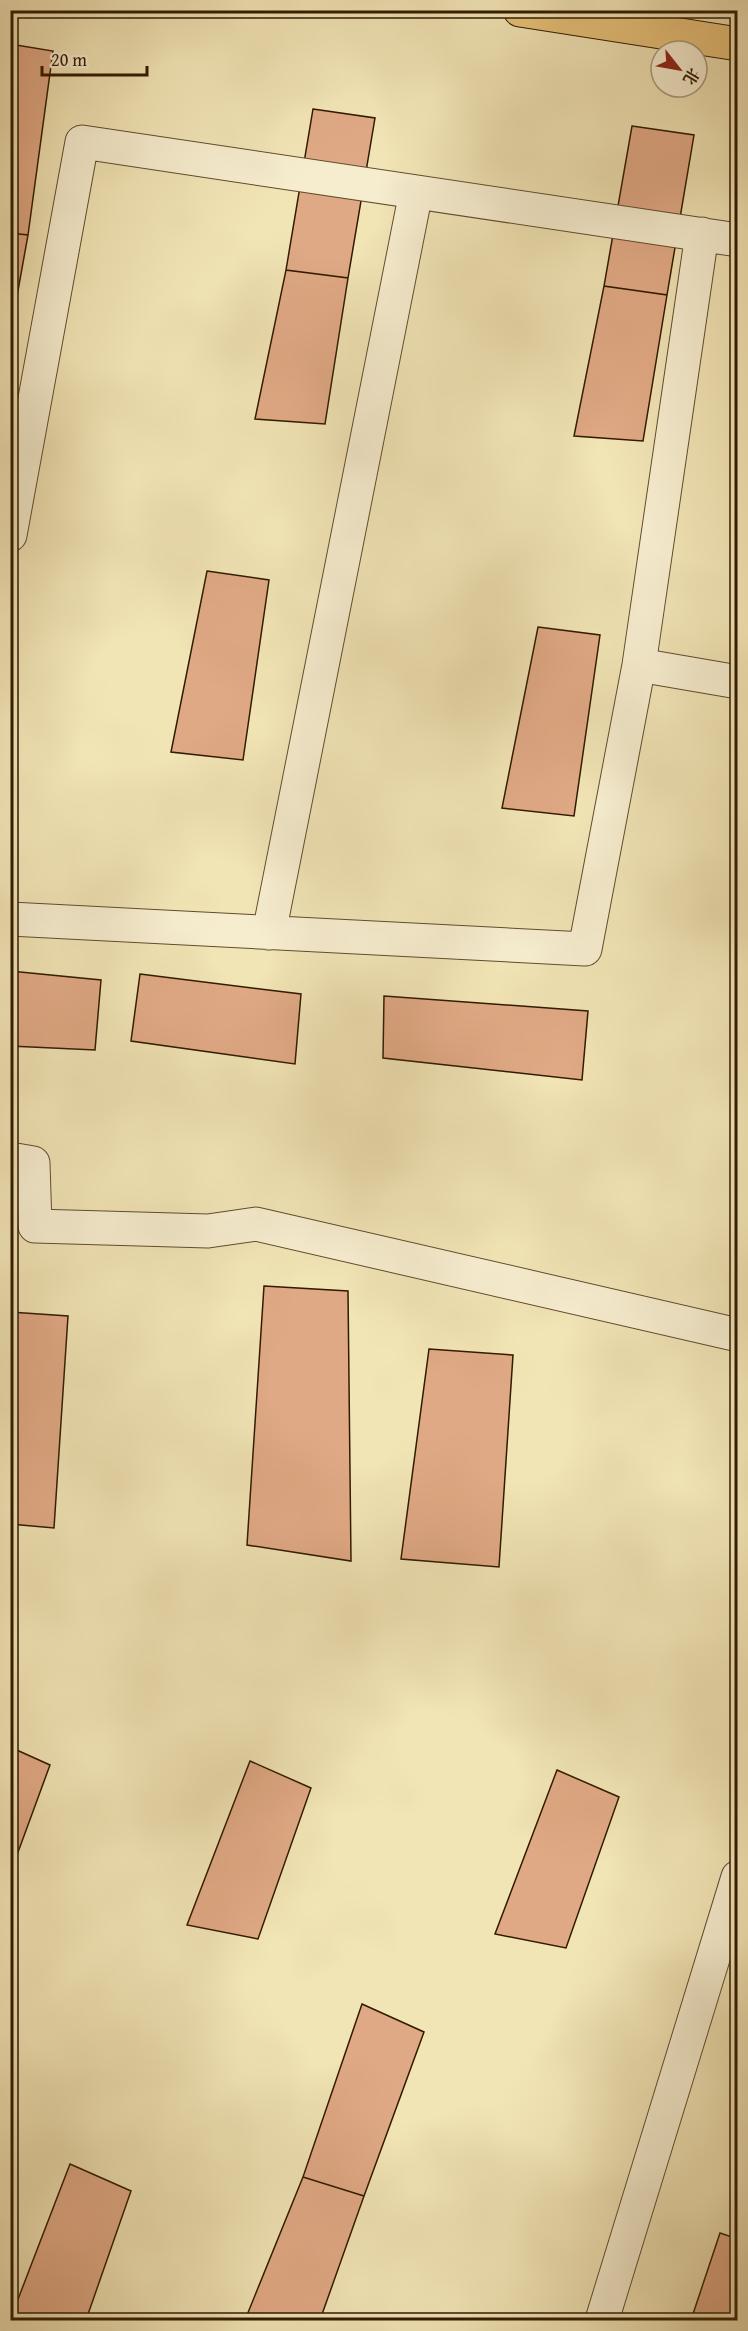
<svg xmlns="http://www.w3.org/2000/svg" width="748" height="2331" viewBox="0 0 748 2331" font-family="'Gentium Book Plus','Noto Serif SC',serif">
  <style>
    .building { fill: #e0a985; stroke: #311a00; stroke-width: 1.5 }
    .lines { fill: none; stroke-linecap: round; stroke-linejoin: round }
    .street-casing { stroke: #614c2d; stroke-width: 35 }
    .highway-casing { stroke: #311a00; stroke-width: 35 }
    .street { stroke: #f6edcf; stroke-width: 33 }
    .highway { stroke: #e8c27a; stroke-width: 33 }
  </style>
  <rect width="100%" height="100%" fill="#f1e4b5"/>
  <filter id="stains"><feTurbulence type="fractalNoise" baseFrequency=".00333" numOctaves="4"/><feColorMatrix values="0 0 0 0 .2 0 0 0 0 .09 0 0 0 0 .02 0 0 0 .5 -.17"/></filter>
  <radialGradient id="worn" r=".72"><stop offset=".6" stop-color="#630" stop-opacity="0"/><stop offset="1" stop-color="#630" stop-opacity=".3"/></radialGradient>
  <path class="building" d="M10 44 53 51 28 235 10 233Z
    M313 109 375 118 348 278 286 270Z
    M632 126 694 135 667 295 604 286Z
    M10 233 28 235 10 335Z
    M286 270 348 278 325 424 255 419Z
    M604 286 667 295 643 441 574 436Z
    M207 571 269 580 243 760 171 752Z
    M538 627 600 635 574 816 502 808Z
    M10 971 101 980 95 1050 10 1046Z
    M140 974 301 994 295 1064 131 1041Z
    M384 996 588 1011 582 1080 383 1058Z
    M264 1286 348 1291 351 1561 247 1545Z
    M10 1312 68 1316 54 1528 10 1524Z
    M429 1349 513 1355 499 1567 401 1559Z
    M10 1747 50 1765 10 1874Z
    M250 1761 311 1788 258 1939 187 1925Z
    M557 1770 619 1797 566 1948 495 1934Z
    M362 2004 424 2032 364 2196 303 2177Z
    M70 2164 131 2191 86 2320H10Z
    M303 2177 364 2196 320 2320H245Z
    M720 2233 738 2239V2320H691Z"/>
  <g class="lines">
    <defs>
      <path id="street" d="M10 535 82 142 738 240
        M639 665 702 234
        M10 919 585 949 639 665 738 682
        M269 933 416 192
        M10 1159 33 1163 35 1226 208 1231 256 1224 738 1335
        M602 2320 738 1877"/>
      <path id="highway" d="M520 10 738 44"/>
    </defs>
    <use href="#street" class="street-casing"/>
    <use href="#highway" class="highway-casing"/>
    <use href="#street" class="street"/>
    <use href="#highway" class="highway"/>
  </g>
  <rect width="748" height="2331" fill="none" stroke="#f1e4b5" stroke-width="36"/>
  <rect x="12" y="12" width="724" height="2307" fill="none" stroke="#311a00" stroke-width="3"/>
  <rect x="18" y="18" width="712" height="2295" fill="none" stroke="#311a00" stroke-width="1.5"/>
  <g transform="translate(679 69) rotate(121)"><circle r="28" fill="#f6edcf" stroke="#a7997c" stroke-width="1.5"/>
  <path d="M0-4.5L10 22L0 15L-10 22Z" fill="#8f2418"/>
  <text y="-9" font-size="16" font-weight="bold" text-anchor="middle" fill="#311a00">北</text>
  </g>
  <path d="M42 66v9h105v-9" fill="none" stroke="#311a00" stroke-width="3"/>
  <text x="51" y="66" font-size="18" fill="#311a00" stroke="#f6edcf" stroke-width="4.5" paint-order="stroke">20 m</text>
  <rect width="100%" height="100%" filter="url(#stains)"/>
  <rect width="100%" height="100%" fill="url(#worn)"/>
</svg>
